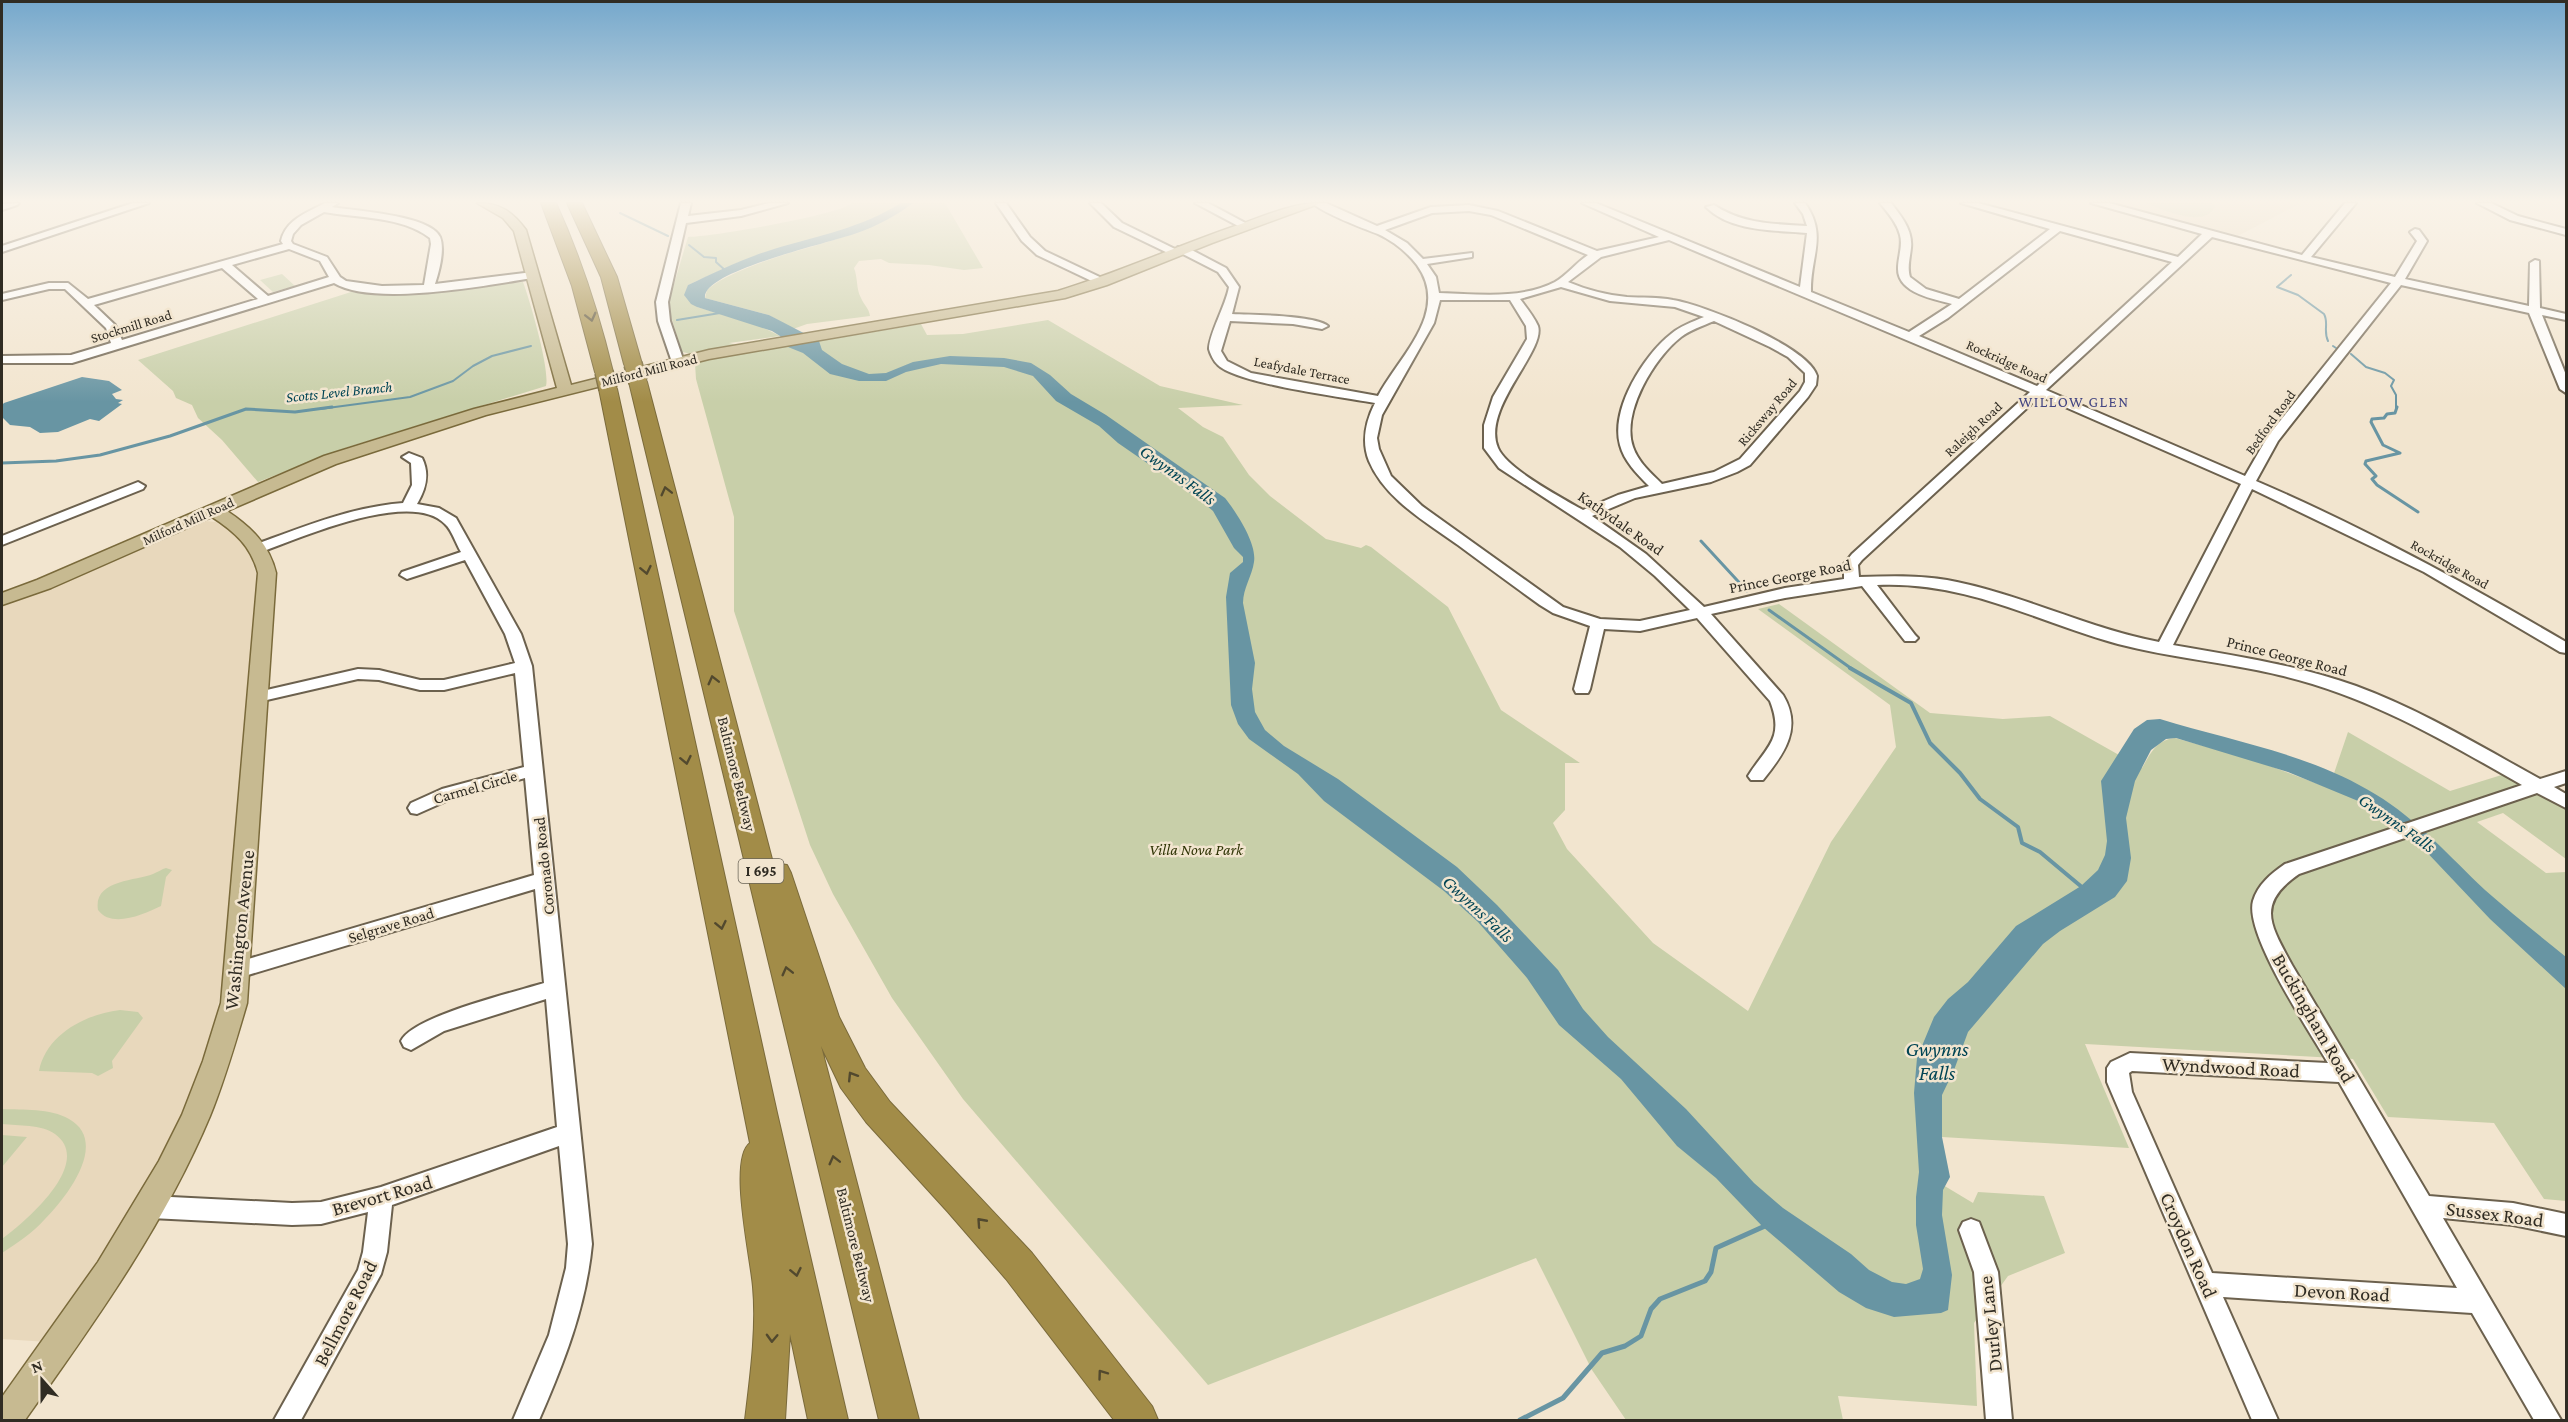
<svg xmlns="http://www.w3.org/2000/svg" width="2568" height="1422" viewBox="0 0 2568 1422" font-family="'Crimson Pro',serif">
  <style>
    .built { fill: #e8d8bc }
    .green { fill: #c8cfa9 }
    .water { fill: #6895a3 }
    .lines { fill: none; stroke-linecap: round; stroke-linejoin: round }
    .stream-far3 { stroke: #6895a3; stroke-width: 2 }
    .stream-far2 { stroke: #6895a3; stroke-width: 3 }
    .stream-far1 { stroke: #6895a3; stroke-width: 4 }
    .stream { stroke: #6895a3; stroke-width: 5 }
    .minor-casing { stroke: #6c614e; stroke-width: 4 }
    .major-casing { stroke: #7a6a3b; stroke-width: 3 }
    .highway-casing { stroke: #7a6a3b; stroke-width: 2 }
    .minor { fill: #fff; fill-rule: evenodd }
    .major { fill: #c7ba91; fill-rule: evenodd }
    .highway { fill: #a28c48; fill-rule: evenodd }
    .highway-bridge-casing { stroke: #7a6a3b; stroke-width: 20; stroke-linecap: butt }
    .highway-bridge { stroke: #a28c48; stroke-width: 17 }
    .oneway { stroke: #52492e }
    .labels { text-anchor: middle; dominant-baseline: central; stroke-width: 5; stroke-linejoin: round; paint-order: stroke }
    .far-street-label { font-size: 14px; fill: #302c23; stroke: #f2e5cf }
    .far-water-label { font-size: 15px; font-style: italic; fill: #004454; stroke: #f2e5cf }
    .far-neighbourhood-label { font-size: 15px; letter-spacing: 1.5px; fill: #434582; stroke: #f2e5cf }
    .shield { fill: #f2e5cf; stroke: #6a6457; stroke-width: 1.5 }
    .shield-label { font-size: 15px; font-weight: bold; fill: #302c23 }
    .street-label { font-size: 16px; fill: #302c23; stroke: #f2e5cf }
    .park-label { font-size: 16px; font-style: italic; fill: #313607; stroke: #f2e5cf }
    .water-label { font-size: 18px; font-style: italic; fill: #004454; stroke: #f2e5cf }
    .near-street-label { font-size: 20px; fill: #302c23; stroke: #f2e5cf }
    .near-water-label { font-size: 21px; font-style: italic; fill: #004454; stroke: #f2e5cf }
  </style>
  <rect width="100%" height="100%" fill="#f2e5cf"/>
  <path class="built" d="M2103 203H2301L2234 238Z
    M205 521 216 522 240 539 249 551 257 576 224 975 212 1037 202 1070 161 1166 48 1342 2 1339V605L47 589Z"/>
  <path class="green" d="M852 203H908L872 223 739 262 688 285 697 307 758 325 780 336 729 343 761 351 921 324 927 335 963 334 1048 320 1160 386 1243 405 1178 408 1203 427 1223 437 1249 475 1270 496 1326 539 1361 548 1366 545 1371 547 1448 607 1501 710 1580 763H1565V810L1553 823 1567 849 1653 943 1748 1011 1831 842 1896 747 1890 705 1758 609 1779 604 1930 713 2003 719 2050 716 2142 768C2151 753 2156 740 2175 738L2254 760 2329 788 2348 732 2450 791 2508 773 2547 798 2566 792V859L2503 813 2477 822 2546 873 2566 872V1201L2544 1199 2494 1123 2388 1117 2353 1059 2085 1044 2129 1148 1942 1137 1943 1185 1973 1203 1978 1192 2044 1196 2065 1253 2008 1276 1974 1323 1977 1406 1838 1396 1843 1420H1626L1592 1370 1536 1258 1208 1385 963 1099 892 998 833 894 810 845 734 611V517L696 379 695 364 692 354 682 352 669 310V301L688 237C711 237 839 215 852 203Z
    M913 203H945L983 268 964 270 929 265 889 263 881 259 859 261 854 268C858 278 856 289 861 298 864 305 869 308 870 316L807 324 793 329 769 315 705 298 707 290C718 280 733 274 747 268 802 245 865 239 913 203Z
    M2145 203H2212L2215 206C2206 230 2162 209 2145 203Z
    M282 274 295 286 273 292 260 280Z
    M523 282C530 301 550 369 546 386L348 447 258 482 222 440 198 418 192 405 176 398 173 391 138 360 351 292 398 293Z
    M166 868 172 870 166 877 161 906C144 914 112 929 98 910 93 880 135 881 153 874 158 872 162 869 166 868Z
    M120 1010 138 1012 143 1018 112 1061 113 1068 98 1076 92 1073 39 1071C46 1035 85 1014 120 1010Z
    M2 1109C23 1110 50 1108 69 1119 110 1142 66 1198 45 1219 33 1233 17 1243 2 1253V1239C24 1223 95 1163 55 1134 41 1124 19 1126 2 1124Z
    M2 1135 27 1137 2 1167Z"/>
  <path class="water" d="M901 203H913C896 216 877 226 857 233 834 242 701 271 705 298L769 315 819 341 822 350 842 364 869 374 886 373 913 362 950 356 1004 358 1031 363 1050 375 1071 394 1106 415 1225 498C1236 512 1257 543 1254 562 1252 576 1243 588 1243 603L1255 663 1252 689 1255 712 1265 730 1284 746 1338 779 1457 867 1497 905 1558 970 1583 1009 1608 1037 1686 1109 1754 1183 1783 1208 1851 1254 1869 1270 1892 1282 1906 1284 1920 1279 1923 1269 1916 1225V1197L1919 1172 1914 1093 1917 1058 1934 1017 1948 999 1968 982 2016 926 2081 886 2098 870 2105 855 2107 841 2101 781 2134 729 2147 720 2160 719C2232 741 2310 754 2375 794 2417 819 2450 857 2485 890 2511 913 2539 935 2566 957V989L2490 919 2420 845 2363 803 2288 772 2176 738 2166 739 2151 750 2135 781 2126 818 2131 858 2127 881 2115 897 2060 931 2043 944 1968 1032 1954 1070 1942 1095V1137L1950 1177 1943 1190 1942 1215 1952 1275 1948 1310 1941 1313 1894 1317 1866 1308 1839 1292 1763 1227 1716 1178 1677 1146 1621 1079 1559 1025 1527 978 1478 922 1444 891 1324 801 1298 774 1249 739 1238 724 1231 705 1226 597 1230 573 1243 562V557L1234 548 1213 511 1199 499 1118 443 1099 426 1056 401 1033 376 1004 367 941 364 906 372 886 381H859L830 374 803 353 788 347 780 336 772 331 697 307 691 304 684 295 688 285C716 272 744 258 774 249 818 236 861 228 901 203Z
    M82 377 109 381 122 390 112 394 116 399 123 400 118 403 122 404 99 421 90 419 58 432 40 433 30 427 10 425 2 417V405L4 403Z"/>
  <g class="lines">
    <path class="stream-far3" d="M620 213 668 236
      M689 245 704 257 716 258V262L726 271
      M2291 275 2277 287 2298 295 2324 314C2329 323 2323 331 2328 341
      M677 320 720 313
      M2333 346 2336 348
      M2351 354 2366 367 2385 373 2394 380 2391 386 2396 395V409
      M320 409 410 397 453 381 473 366 492 356 531 346"/>
    <path class="stream-far2" d="M2397 407 2395 413 2387 414 2384 418 2372 419 2371 422 2383 445 2400 453 2366 461 2365 464 2376 476 2372 479 2377 485 2418 512
      M2 463 56 461 100 455 170 436 246 409 295 412 332 407
      M1701 541 1747 591
      M1769 610 1852 669"/>
    <path class="stream-far1" d="M1850 668 1911 703 1930 743 1960 773 1980 799 2018 827 2022 843 2040 852 2083 888"/>
    <path class="stream" d="M1520 1420 1563 1398 1602 1353 1625 1346 1641 1336 1651 1309 1660 1299 1705 1281 1711 1272 1716 1248 1765 1226"/>
    <defs>
      <path id="minor" d="M19 203 17 205 2 210V204Z
        M133 203H149L2 252V246Z
        M325 203H338L332 207C355 211 430 215 440 237 445 249 439 272 435 284L533 272 538 275 533 278C487 285 373 307 334 283L72 363H2V356L71 355 111 343 106 328 65 289H49L2 300V294L49 283H68L88 299 283 244 281 241C286 219 307 213 325 203ZM324 212C357 218 402 216 430 238L431 244 424 285 382 286 346 281 340 277 327 257 293 244 291 241 293 234 301 225ZM289 249 320 261 329 277 268 296 232 265ZM222 268 258 299 122 340 115 325 94 305Z
        M681 203H691L688 216 741 210 769 203H788L741 216 686 223 668 302 670 321 684 362 678 366 672 362 658 321 656 302Z
        M996 203H1006L1030 237 1045 251 1106 280V284H1098L1037 255 1022 241Z
        M1090 203H1101L1122 223 1177 250 1178 247H1186L1226 268 1239 287 1232 314C1252 315 1314 315 1328 326L1322 329 1293 324 1230 321 1221 351 1227 361 1251 373 1378 396C1399 356 1451 312 1417 265 1407 252 1393 241 1378 234 1360 227 1327 215 1312 203H1326L1377 226 1431 207 1469 205 1498 211 1597 251 1659 237 1582 203H1596L1800 287 1807 233C1775 230 1731 232 1706 207L1714 205C1742 224 1774 224 1807 226L1803 214 1795 203H1805C1828 236 1810 256 1811 292L1909 332 1952 304C1934 299 1897 293 1898 268 1898 257 1903 246 1900 235 1897 223 1888 213 1880 203H1891C1901 216 1913 230 1911 248 1910 258 1907 267 1910 277L1926 289 1959 299 2050 229 1961 203H1978L2178 257 2202 234 2091 203H2109L2302 255 2345 203H2356L2311 257 2395 277 2417 241 2410 232 2415 229 2419 230 2427 241 2405 279 2529 306 2530 263 2535 260 2539 261 2540 308 2566 314V320L2542 315 2566 375V393L2560 389 2529 313 2401 285 2278 441 2256 481C2363 527 2465 583 2566 642V653L2560 652 2424 572 2252 489 2173 645C2235 656 2298 665 2356 686 2421 710 2480 746 2540 779L2566 771V783L2554 787 2566 794V808L2537 793 2299 874C2255 904 2271 926 2292 965L2429 1196 2513 1203 2566 1214V1236L2513 1225 2443 1218 2561 1420H2534L2472 1313 2223 1297 2278 1420H2252L2107 1082V1068L2111 1062 2130 1053 2328 1063C2310 1032 2244 934 2253 901 2258 884 2271 874 2285 864L2522 785C2445 741 2367 695 2279 675 2226 662 2171 658 2118 644 2035 621 1967 581 1877 585L1915 635 1918 638 1915 641H1905L1862 586 1785 598 1711 614 1783 695C1803 728 1784 754 1763 780H1751L1748 776C1766 747 1785 739 1770 701L1697 618 1640 631 1604 629 1590 689 1588 693H1576L1574 689 1590 626 1553 613 1540 605C1512 585 1485 565 1458 545 1426 522 1385 499 1369 461 1361 441 1366 421 1375 403 1343 397 1238 384 1218 365 1214 362 1210 353 1209 349 1209 334 1226 305 1229 287L1218 272 1179 252 1178 254H1170L1114 227ZM1469 211 1491 215 1588 255C1576 263 1567 275 1555 282 1520 300 1477 294 1439 293L1436 277 1427 264 1472 257V253L1423 259 1407 243 1385 230 1432 213ZM2060 231 2172 262 2037 386 1919 336 1948 318ZM2212 237 2391 283 2268 436 2245 476 2046 390ZM1669 240 2030 392 1852 554 1844 564V579L1785 588 1704 607 1646 554 1592 516 1635 498 1711 482 1737 472 1750 465 1808 397 1816 385 1817 376C1808 346 1704 305 1673 300 1658 297 1642 298 1627 297 1607 295 1587 290 1568 282L1601 257ZM1561 287 1610 301 1675 307 1704 317C1692 322 1680 326 1671 334 1644 355 1610 409 1620 445 1624 461 1637 474 1649 486L1618 495 1583 510C1562 498 1507 469 1498 448 1481 408 1546 351 1538 326 1534 317 1526 307 1520 299ZM1440 300H1510L1526 326 1527 339 1493 397 1484 425V448L1499 468 1620 547 1655 576 1690 610 1640 621 1600 619 1563 607 1422 506 1391 476 1379 449 1377 438 1382 415 1434 323ZM1714 321 1770 347 1788 357 1805 373V382L1800 391 1740 459 1714 472 1662 484C1651 473 1638 462 1633 447 1621 413 1654 358 1681 337 1690 330 1702 326 1714 321ZM2040 396 2241 484 2159 642C2086 628 2019 593 1947 580 1918 575 1888 576 1859 577L1858 565 1862 560ZM2132 1071 2339 1082 2457 1288 2212 1273 2132 1092 2129 1073Z
        M1195 203H1208L1251 226 1242 228Z
        M2477 203H2491L2518 216 2566 229V235L2510 220Z
        M409 453 422 458C430 474 426 489 417 504L439 508 456 518 521 634 532 666 592 1244C586 1307 564 1363 539 1420H513L549 1335 566 1268 568 1244 559 1146 392 1205 387 1252 381 1274 301 1420H274L358 1270 363 1252 368 1212 321 1224 292 1225 151 1218 143 1215 139 1207 143 1199 151 1196 292 1203 321 1202 381 1187 557 1127 546 999 444 1031 411 1050 404 1047 401 1041C413 1016 515 992 544 983L535 889 238 978 231 976 228 970 231 964 238 962 534 875 525 778 453 798 417 814 411 813 408 808 411 803 442 789 524 767 515 673 444 690H420L379 680 358 679 258 702 252 701 250 697 252 693 258 692 358 669 379 670 420 680H444L515 663 505 634 465 560 407 579 400 575 402 572 461 552C456 544 452 530 445 524 412 489 302 537 264 551L259 552 252 548 254 545C303 527 351 507 403 503L412 485 411 463 402 457Z
        M138 482 145 486 143 489 2 545V536Z
        M1971 1219 1979 1222 1998 1272 2012 1420H1986L1974 1272 1959 1230 1963 1222Z"/>
      <path id="major" d="M477 203C500 203 513 212 526 230L571 385 709 350 1058 291C1120 272 1179 245 1241 224 1267 215 1293 203 1321 203L1212 243 1107 285 1065 298 709 359 486 415 336 464 227 511C251 527 269 544 276 573L247 1003C236 1041 225 1079 210 1116 164 1226 93 1324 25 1420H2V1397L98 1262 159 1161 182 1115 203 1061 221 1003 258 573C251 546 235 532 212 517L51 588 2 605V593L37 580 324 456 474 409 557 388 514 231 503 218Z"/>
      <path id="highway" d="M541 203H556C581 258 599 314 613 372L611 376H597L595 372 572 286Z
        M567 203H582L617 277 642 364 640 368H626L624 364 601 277Z
        M638 376 645 378 647 382 773 863 787 865 791 873 839 1017 865 1068 890 1102 1032 1253 1152 1406 1158 1420H1114L1006 1279 948 1212 866 1122 841 1088 821 1046 919 1420H879L629 382 631 378Z
        M608 383 615 385 617 389 777 1113 848 1420H808L790 1334 785 1420H745C750 1378 757 1329 753 1287 751 1259 728 1159 750 1143L599 389 601 385Z"/>
    </defs>
    <use href="#minor" class="minor-casing"/>
    <use href="#major" class="major-casing"/>
    <use href="#highway" class="highway-casing"/>
    <use href="#minor" class="minor"/>
    <use href="#major" class="major"/>
    <use href="#highway" class="highway"/>
    <defs>
      <path id="highway-bridge" d="M633 364 638 382
        M604 372 608 389"/>
    </defs>
    <use href="#highway-bridge" class="highway-bridge-casing"/>
    <use href="#highway-bridge" class="highway-bridge"/>
  </g>
  <defs><path id="oneway-chevron" d="M-2-3.5L2.5 0L-2 3.5" fill="none" stroke-width="1.6" stroke-linecap="round" stroke-linejoin="round" transform="scale(1.5)"/></defs>
  <g class="oneway">
    <use href="#oneway-chevron" transform="translate(591 317) rotate(76)"/>
    <use href="#oneway-chevron" transform="translate(666 491) rotate(-104)"/>
    <use href="#oneway-chevron" transform="translate(646 570) rotate(78)"/>
    <use href="#oneway-chevron" transform="translate(713 680) rotate(-104)"/>
    <use href="#oneway-chevron" transform="translate(686 760) rotate(78)"/>
    <use href="#oneway-chevron" transform="translate(721 925) rotate(78)"/>
    <use href="#oneway-chevron" transform="translate(787 971) rotate(-104)"/>
    <use href="#oneway-chevron" transform="translate(852 1076) rotate(-122)"/>
    <use href="#oneway-chevron" transform="translate(834 1160) rotate(-104)"/>
    <use href="#oneway-chevron" transform="translate(981 1222) rotate(-132)"/>
    <use href="#oneway-chevron" transform="translate(796 1272) rotate(78)"/>
    <use href="#oneway-chevron" transform="translate(772 1338) rotate(92)"/>
    <use href="#oneway-chevron" transform="translate(1102 1374) rotate(-126)"/>
  </g>
  <linearGradient id="sky" x2="0" y2="1"><stop stop-color="#75a8cc"/><stop offset="0.5" stop-color="#f9f3e9"/><stop offset="1" stop-color="#f9f3e9" stop-opacity="0"/></linearGradient>
  <rect width="2568" height="402" fill="url(#sky)"/>
  <g class="labels">
    <g class="far-street-label">
      <text transform="translate(131 326) rotate(-17)">Stockmill Road</text>
      <text transform="translate(2007 361) rotate(24)">Rockridge Road</text>
      <text transform="translate(649 370) rotate(-14)">Milford Mill Road</text>
      <text transform="translate(1302 370) rotate(11)">Leafydale Terrace</text>
      <text transform="translate(1767 412) rotate(-50)">Ricksway Road</text>
      <text transform="translate(2270 422) rotate(-54)">Bedford Road</text>
      <text transform="translate(1973 429) rotate(-43)">Raleigh Road</text>
      <text transform="translate(188 521) rotate(-24)">Milford Mill Road</text>
      <text transform="translate(2450 564) rotate(29)">Rockridge Road</text>
    </g>
    <g class="far-water-label">
      <text transform="translate(339 392) rotate(-6)">Scotts Level Branch</text>
    </g>
    <g class="far-neighbourhood-label">
      <text x="2074" y="402">WILLOW GLEN</text>
    </g>
    <rect class="shield" x="738.5" y="859" width="45" height="24" rx="4.5"/>
    <g class="shield-label">
      <text x="761" y="871">I 695</text>
    </g>
    <g class="street-label">
      <text transform="translate(1621 523) rotate(35)">Kathydale Road</text>
      <text transform="translate(1790 576) rotate(-11)">Prince George Road</text>
      <text transform="translate(2287 656) rotate(14)">Prince George Road</text>
      <text transform="translate(737 774) rotate(76)">Baltimore Beltway</text>
      <text transform="translate(475 787) rotate(-16)">Carmel Circle</text>
      <text transform="translate(544 866) rotate(-96)">Coronado Road</text>
      <text transform="translate(391 925) rotate(-17)">Selgrave Road</text>
      <text transform="translate(856 1245) rotate(76)">Baltimore Beltway</text>
    </g>
    <g class="park-label">
      <text x="1196" y="849">Villa Nova Park</text>
    </g>
    <g class="water-label">
      <text transform="translate(1178 475) rotate(36)">Gwynns Falls</text>
      <text transform="translate(2397 823) rotate(35)">Gwynns Falls</text>
      <text transform="translate(1478 909) rotate(43)">Gwynns Falls</text>
    </g>
    <g class="near-street-label">
      <text transform="translate(239 930) rotate(-84)">Washington Avenue</text>
      <text transform="translate(2314 1018) rotate(60)">Buckingham Road</text>
      <text transform="translate(2231 1067) rotate(3)">Wyndwood Road</text>
      <text transform="translate(382 1195) rotate(-16)">Brevort Road</text>
      <text transform="translate(2495 1214) rotate(7)">Sussex Road</text>
      <text transform="translate(2189 1245) rotate(66)">Croydon Road</text>
      <text transform="translate(2342 1292) rotate(3)">Devon Road</text>
      <text transform="translate(345 1313) rotate(-63)">Bellmore Road</text>
      <text transform="translate(1990 1324) rotate(-96)">Durley Lane</text>
    </g>
    <g class="near-water-label">
      <text x="1937" y="1049">Gwynns<tspan x="1937" dy="24">Falls</tspan></text>
    </g>
  </g>
  <rect width="2568" height="1422" fill="none" stroke="#302c23" stroke-width="6"/>
  <g transform="translate(42 1380) rotate(339)" stroke="#f2e5cf" stroke-width="4.5" paint-order="stroke">
  <path d="M0-4.5L10 22L0 15L-10 22Z" fill="#302c23"/>
  <text y="-9" font-size="16" font-weight="bold" text-anchor="middle" fill="#302c23">N</text>
  </g>
</svg>
